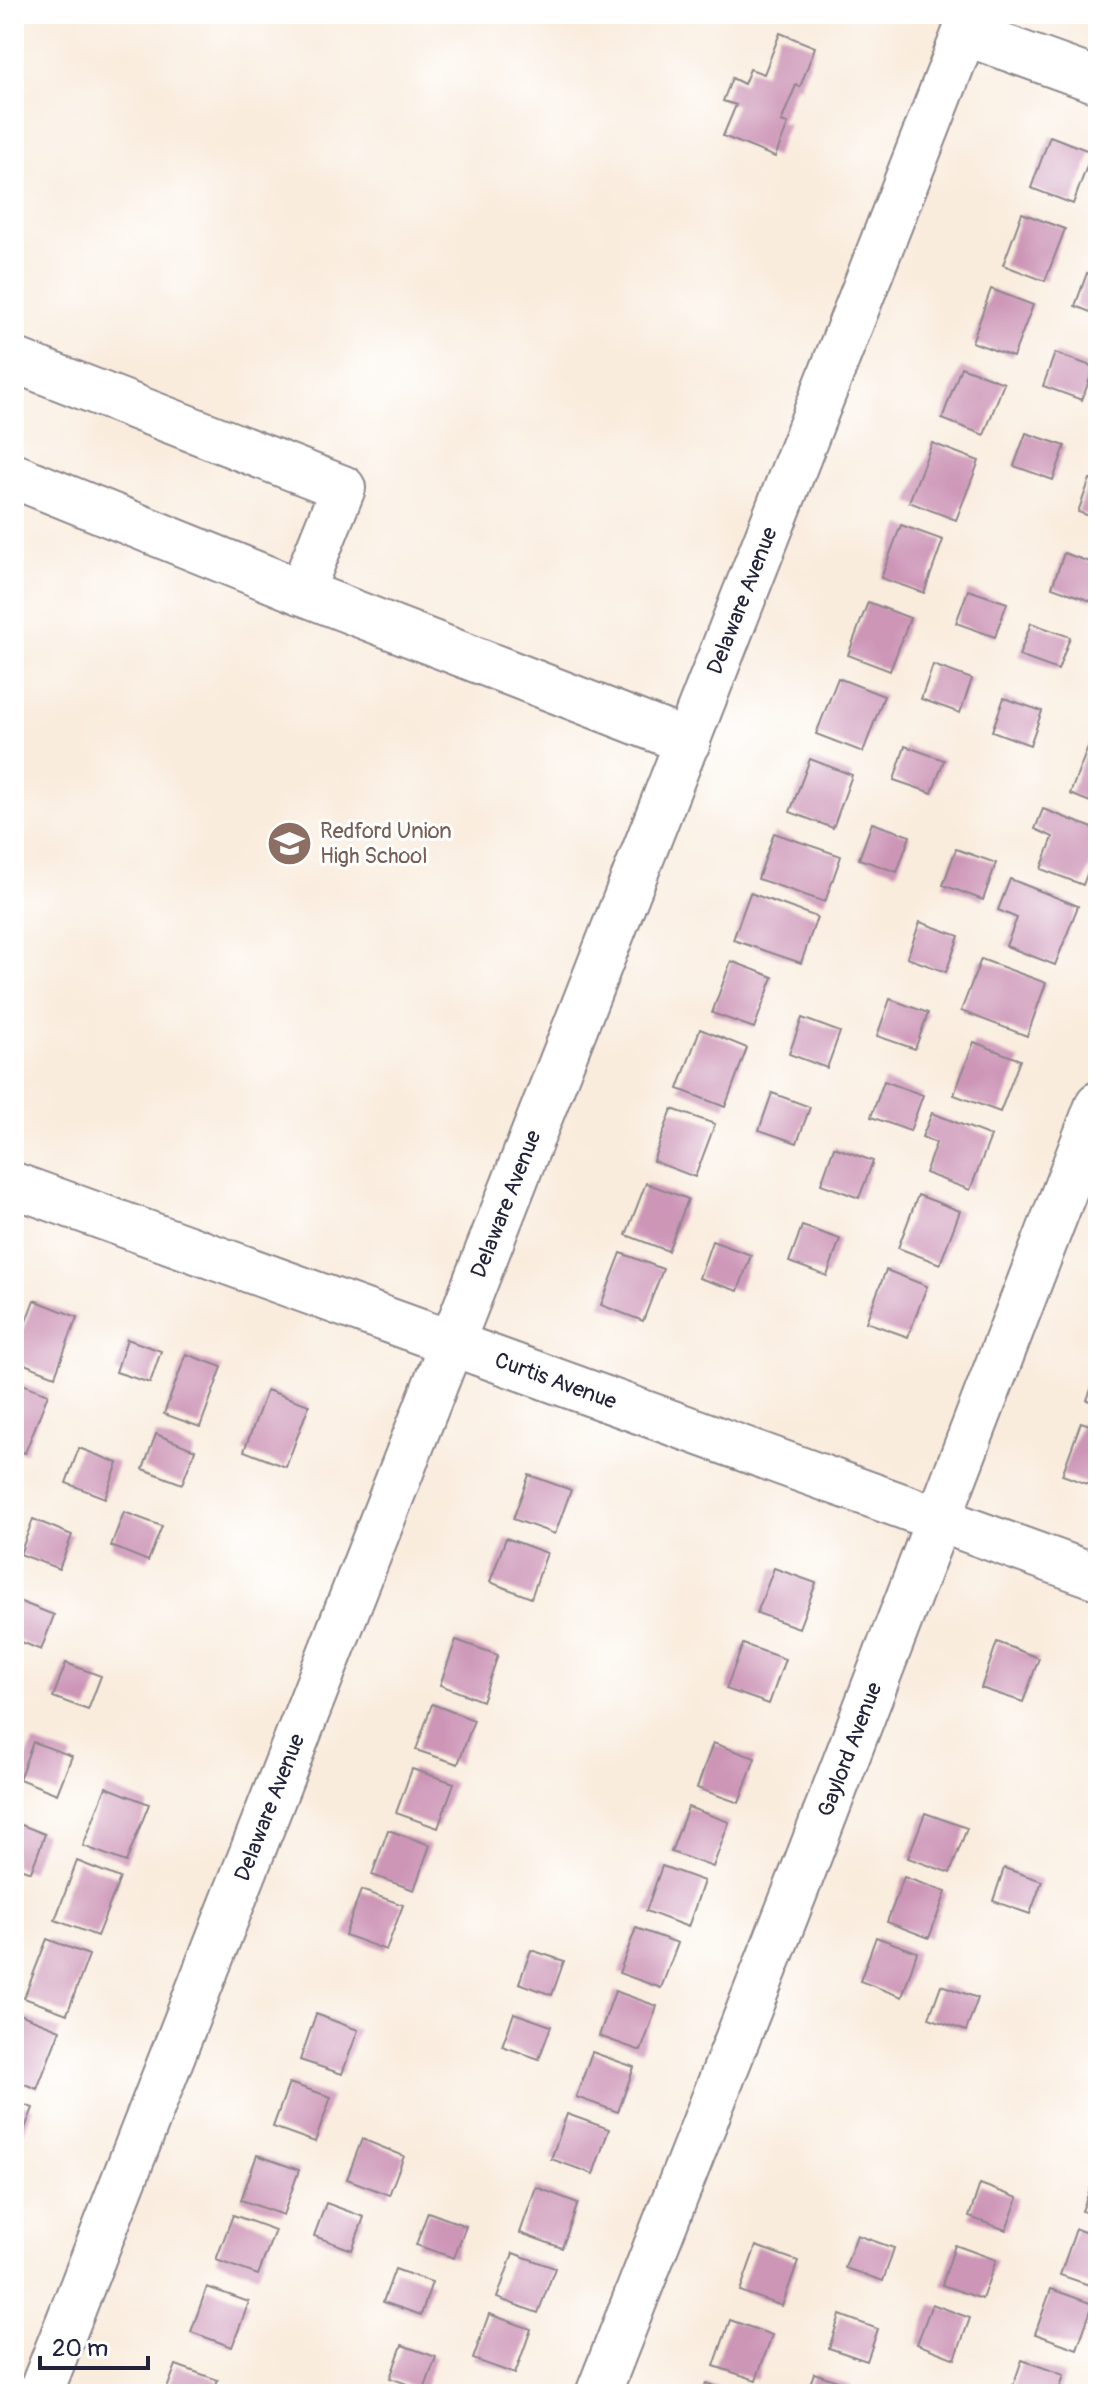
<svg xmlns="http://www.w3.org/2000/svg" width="1112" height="2408" viewBox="0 0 1112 2408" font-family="Pangolin,sans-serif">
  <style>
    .building { fill: #cd96b7 }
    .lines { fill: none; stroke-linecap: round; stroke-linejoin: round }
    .minor-casing { stroke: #8e878c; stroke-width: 48 }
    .minor { stroke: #fff; stroke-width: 44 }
    .labels { text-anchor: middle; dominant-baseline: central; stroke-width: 6; stroke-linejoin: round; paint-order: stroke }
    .street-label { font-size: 22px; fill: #22223b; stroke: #fff }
    .education-label { font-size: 22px; fill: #785e54; stroke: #fff; text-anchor: start }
  </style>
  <rect width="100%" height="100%" fill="#fff"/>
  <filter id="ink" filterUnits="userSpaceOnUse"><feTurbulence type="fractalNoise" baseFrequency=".0125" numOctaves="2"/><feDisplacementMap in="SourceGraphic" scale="16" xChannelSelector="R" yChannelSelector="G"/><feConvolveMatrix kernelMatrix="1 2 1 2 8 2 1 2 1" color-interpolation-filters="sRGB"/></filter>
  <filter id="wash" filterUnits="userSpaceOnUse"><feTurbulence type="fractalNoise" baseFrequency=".006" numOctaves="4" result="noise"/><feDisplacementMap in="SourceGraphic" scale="32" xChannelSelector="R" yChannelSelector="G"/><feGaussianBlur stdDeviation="1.8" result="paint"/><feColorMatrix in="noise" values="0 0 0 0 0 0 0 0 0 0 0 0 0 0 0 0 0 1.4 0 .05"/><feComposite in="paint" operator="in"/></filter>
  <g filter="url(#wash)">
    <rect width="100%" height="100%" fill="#f9ecdd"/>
    <g id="blocks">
      <path class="building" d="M780 33 815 47 800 87 796 85 781 122 788 124 775 157 723 136 736 105 723 101 732 78 744 84 750 69 764 74Z
        M1050 136 1092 152 1073 204 1031 188Z
        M1022 213 1065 229 1045 281 1003 265Z
        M1087 273 1098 277V315L1075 306Z
        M991 289 1033 305 1013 357 972 342Z
        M1055 353 1094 367 1082 400 1043 386Z
        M961 367 1004 383 984 435 942 419Z
        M1026 433 1065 446 1053 480 1014 466Z
        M932 443 979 461 956 520 909 502Z
        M1090 479 1098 481V519L1078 512Z
        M901 525 943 540 924 593 881 578Z
        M1064 553 1098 565V580L1091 601 1052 587Z
        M968 590 1007 603 995 637 956 623Z
        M868 602 910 618 890 671 848 655Z
        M1031 623 1070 637 1058 670 1019 656Z
        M933 665 972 679 960 713 921 699Z
        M838 678 884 696 863 752 816 734Z
        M1004 698 1042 711 1030 745 992 731Z
        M1090 742 1098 745V805L1070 794Z
        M905 746 944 760 932 793 894 780Z
        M810 759 852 775 833 828 790 812Z
        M1043 809 1098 830V845L1083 885 1041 869 1053 837 1035 829Z
        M872 823 910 836 897 872 859 859Z
        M774 833 841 856 825 902 758 879Z
        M956 849 996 863 983 900 943 885Z
        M1010 879 1078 906 1055 965 1006 946 1017 918 998 910Z
        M750 893 817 917 801 963 733 940Z
        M920 922 959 936 946 972 907 958Z
        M981 959 1046 983 1027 1036 961 1011Z
        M731 961 773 977 754 1028 712 1013Z
        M890 999 928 1013 915 1049 877 1036Z
        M802 1018 840 1032 827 1068 789 1054Z
        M700 1029 747 1048 725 1107 678 1089Z
        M974 1042 1020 1060 1000 1112 954 1095Z
        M884 1081 923 1095 910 1131 871 1117Z
        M772 1093 810 1107 797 1143 759 1130Z
        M672 1109 715 1124 695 1177 653 1161Z
        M932 1113 991 1136 970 1190 925 1173 936 1143 922 1137Z
        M834 1147 873 1161 859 1198 821 1184Z
        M646 1183 688 1199 668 1251 626 1235Z
        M918 1195 960 1211 940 1264 898 1248Z
        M802 1226 840 1239 827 1276 789 1262Z
        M712 1241 751 1255 738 1291 699 1278Z
        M621 1253 663 1269 643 1321 601 1305Z
        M886 1270 927 1286 908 1337 866 1322Z
        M34 1300 77 1317 55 1376 14 1360V1353Z
        M127 1339 161 1351 150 1383 116 1372Z
        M186 1354 222 1367 200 1427 164 1414Z
        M1098 1371V1405L1087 1400Z
        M14 1381 48 1394 25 1453 14 1449Z
        M267 1390 309 1405 286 1467 244 1451Z
        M1081 1422 1098 1428V1488L1062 1475Z
        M156 1434 195 1450 182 1484 143 1469Z
        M79 1448 118 1463 105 1498 66 1483Z
        M529 1475 571 1490 555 1534 513 1519Z
        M124 1512 162 1526 148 1561 111 1546Z
        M33 1519 72 1535 59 1569 20 1554Z
        M506 1538 547 1553 531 1598 490 1582Z
        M774 1568 816 1583 799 1628 757 1613Z
        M16 1600 54 1615 41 1650 14 1639Z
        M456 1640 498 1655 482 1701 440 1685Z
        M997 1642 1039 1658 1023 1702 981 1688Z
        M743 1644 785 1659 769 1704 726 1689Z
        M66 1663 101 1676 88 1710 53 1697Z
        M432 1704 474 1720 458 1764 416 1750Z
        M33 1742 72 1756 57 1794 19 1779Z
        M713 1743 755 1758 739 1803 697 1788Z
        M412 1769 454 1783 438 1828 396 1813Z
        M106 1787 149 1804 126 1862 83 1846Z
        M688 1807 729 1822 713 1867 671 1852Z
        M925 1813 967 1828 950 1873 908 1858Z
        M14 1822 45 1834 31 1872 14 1866Z
        M388 1830 430 1845 414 1890 372 1875Z
        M77 1861 120 1878 97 1936 55 1920Z
        M662 1866 704 1881 688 1927 646 1911Z
        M1004 1868 1042 1881 1030 1914 993 1901Z
        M904 1877 946 1892 929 1938 887 1922Z
        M361 1890 403 1905 386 1950 345 1935Z
        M636 1928 678 1943 661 1988 619 1973Z
        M876 1937 917 1952 902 1997 860 1981Z
        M47 1939 89 1955 67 2014 24 1998Z
        M531 1950 564 1961 552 1995 519 1983Z
        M941 1985 978 1998 966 2031 929 2018Z
        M615 1991 657 2006 641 2051 599 2036Z
        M17 2013 60 2030 37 2089 14 2080V2020Z
        M514 2013 551 2026 539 2059 502 2046Z
        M316 2014 358 2030 342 2074 300 2060Z
        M592 2052 634 2067 618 2112 576 2097Z
        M289 2083 331 2097 315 2142 273 2127Z
        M14 2101 33 2108 14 2156Z
        M567 2114 609 2129 593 2174 551 2159Z
        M362 2139 404 2156 389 2195 347 2179Z
        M257 2155 299 2170 283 2215 241 2200Z
        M1098 2168V2217L1082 2211Z
        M980 2184 1018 2198 1006 2230 969 2217Z
        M536 2187 578 2203 562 2248 520 2233Z
        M326 2203 364 2217 352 2250 314 2236Z
        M428 2212 466 2226 454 2258 416 2245Z
        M233 2215 275 2230 258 2275 216 2260Z
        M1076 2229 1098 2237V2288L1060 2275Z
        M857 2235 894 2248 883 2281 845 2268Z
        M955 2245 996 2260 982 2299 942 2285Z
        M756 2246 798 2261 782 2306 740 2291Z
        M513 2253 555 2268 538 2313 497 2298Z
        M395 2269 432 2282 421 2315 383 2302Z
        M207 2287 249 2302 232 2347 191 2332Z
        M1051 2289 1093 2304 1077 2349 1035 2334Z
        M932 2304 970 2318 955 2359 917 2344Z
        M489 2314 531 2329 515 2374 473 2359Z
        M840 2315 878 2329 867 2361 829 2348Z
        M730 2320 772 2335 756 2380 714 2366Z
        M402 2345 436 2357 424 2390 390 2378Z
        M1022 2360 1064 2375 1058 2394H1010Z
        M176 2365 218 2380 213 2394H165Z
        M814 2373 852 2386 849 2394H807Z
        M706 2383 737 2394H702Z"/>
    </g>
  </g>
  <g filter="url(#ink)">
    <use href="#blocks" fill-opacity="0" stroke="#8e878c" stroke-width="2"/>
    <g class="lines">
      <defs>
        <g id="minor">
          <path d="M965 33 1098 81"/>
          <path d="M14 360 343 488 301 592"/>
          <path d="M14 476 301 592 688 742"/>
          <path id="s1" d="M14 1185 1098 1577"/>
          <path id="s2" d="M40 2394 972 14"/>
          <path id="s3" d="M598 2394 799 1882 1098 1104"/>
        </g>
      </defs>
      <use href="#minor" class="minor-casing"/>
      <use href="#minor" class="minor"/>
    </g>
  </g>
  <defs>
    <symbol id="school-disc" viewBox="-11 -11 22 22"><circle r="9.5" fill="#8d6e63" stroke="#fff"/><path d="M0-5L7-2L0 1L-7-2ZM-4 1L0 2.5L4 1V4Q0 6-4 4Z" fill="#fff"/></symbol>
  </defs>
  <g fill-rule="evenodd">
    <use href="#school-disc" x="264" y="818" width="51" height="51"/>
  </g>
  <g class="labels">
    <g class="street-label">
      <text stroke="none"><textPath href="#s2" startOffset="1926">Delaware Avenue</textPath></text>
      <text stroke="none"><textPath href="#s2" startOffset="1278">Delaware Avenue</textPath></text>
      <text stroke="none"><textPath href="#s1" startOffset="576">Curtis Avenue</textPath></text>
      <text stroke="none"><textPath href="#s3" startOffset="692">Gaylord Avenue</textPath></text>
      <text stroke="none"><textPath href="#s2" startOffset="630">Delaware Avenue</textPath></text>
    </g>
    <g class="education-label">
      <text x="320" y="831">Redford Union<tspan x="320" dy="25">High School</tspan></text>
    </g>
  </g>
  <rect width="1112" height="2408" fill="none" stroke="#fff" stroke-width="48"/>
  <path d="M40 2356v12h108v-12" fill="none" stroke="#22223b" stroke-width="4"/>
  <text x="52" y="2356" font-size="24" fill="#22223b" stroke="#ffffff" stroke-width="6" paint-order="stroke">20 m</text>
</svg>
